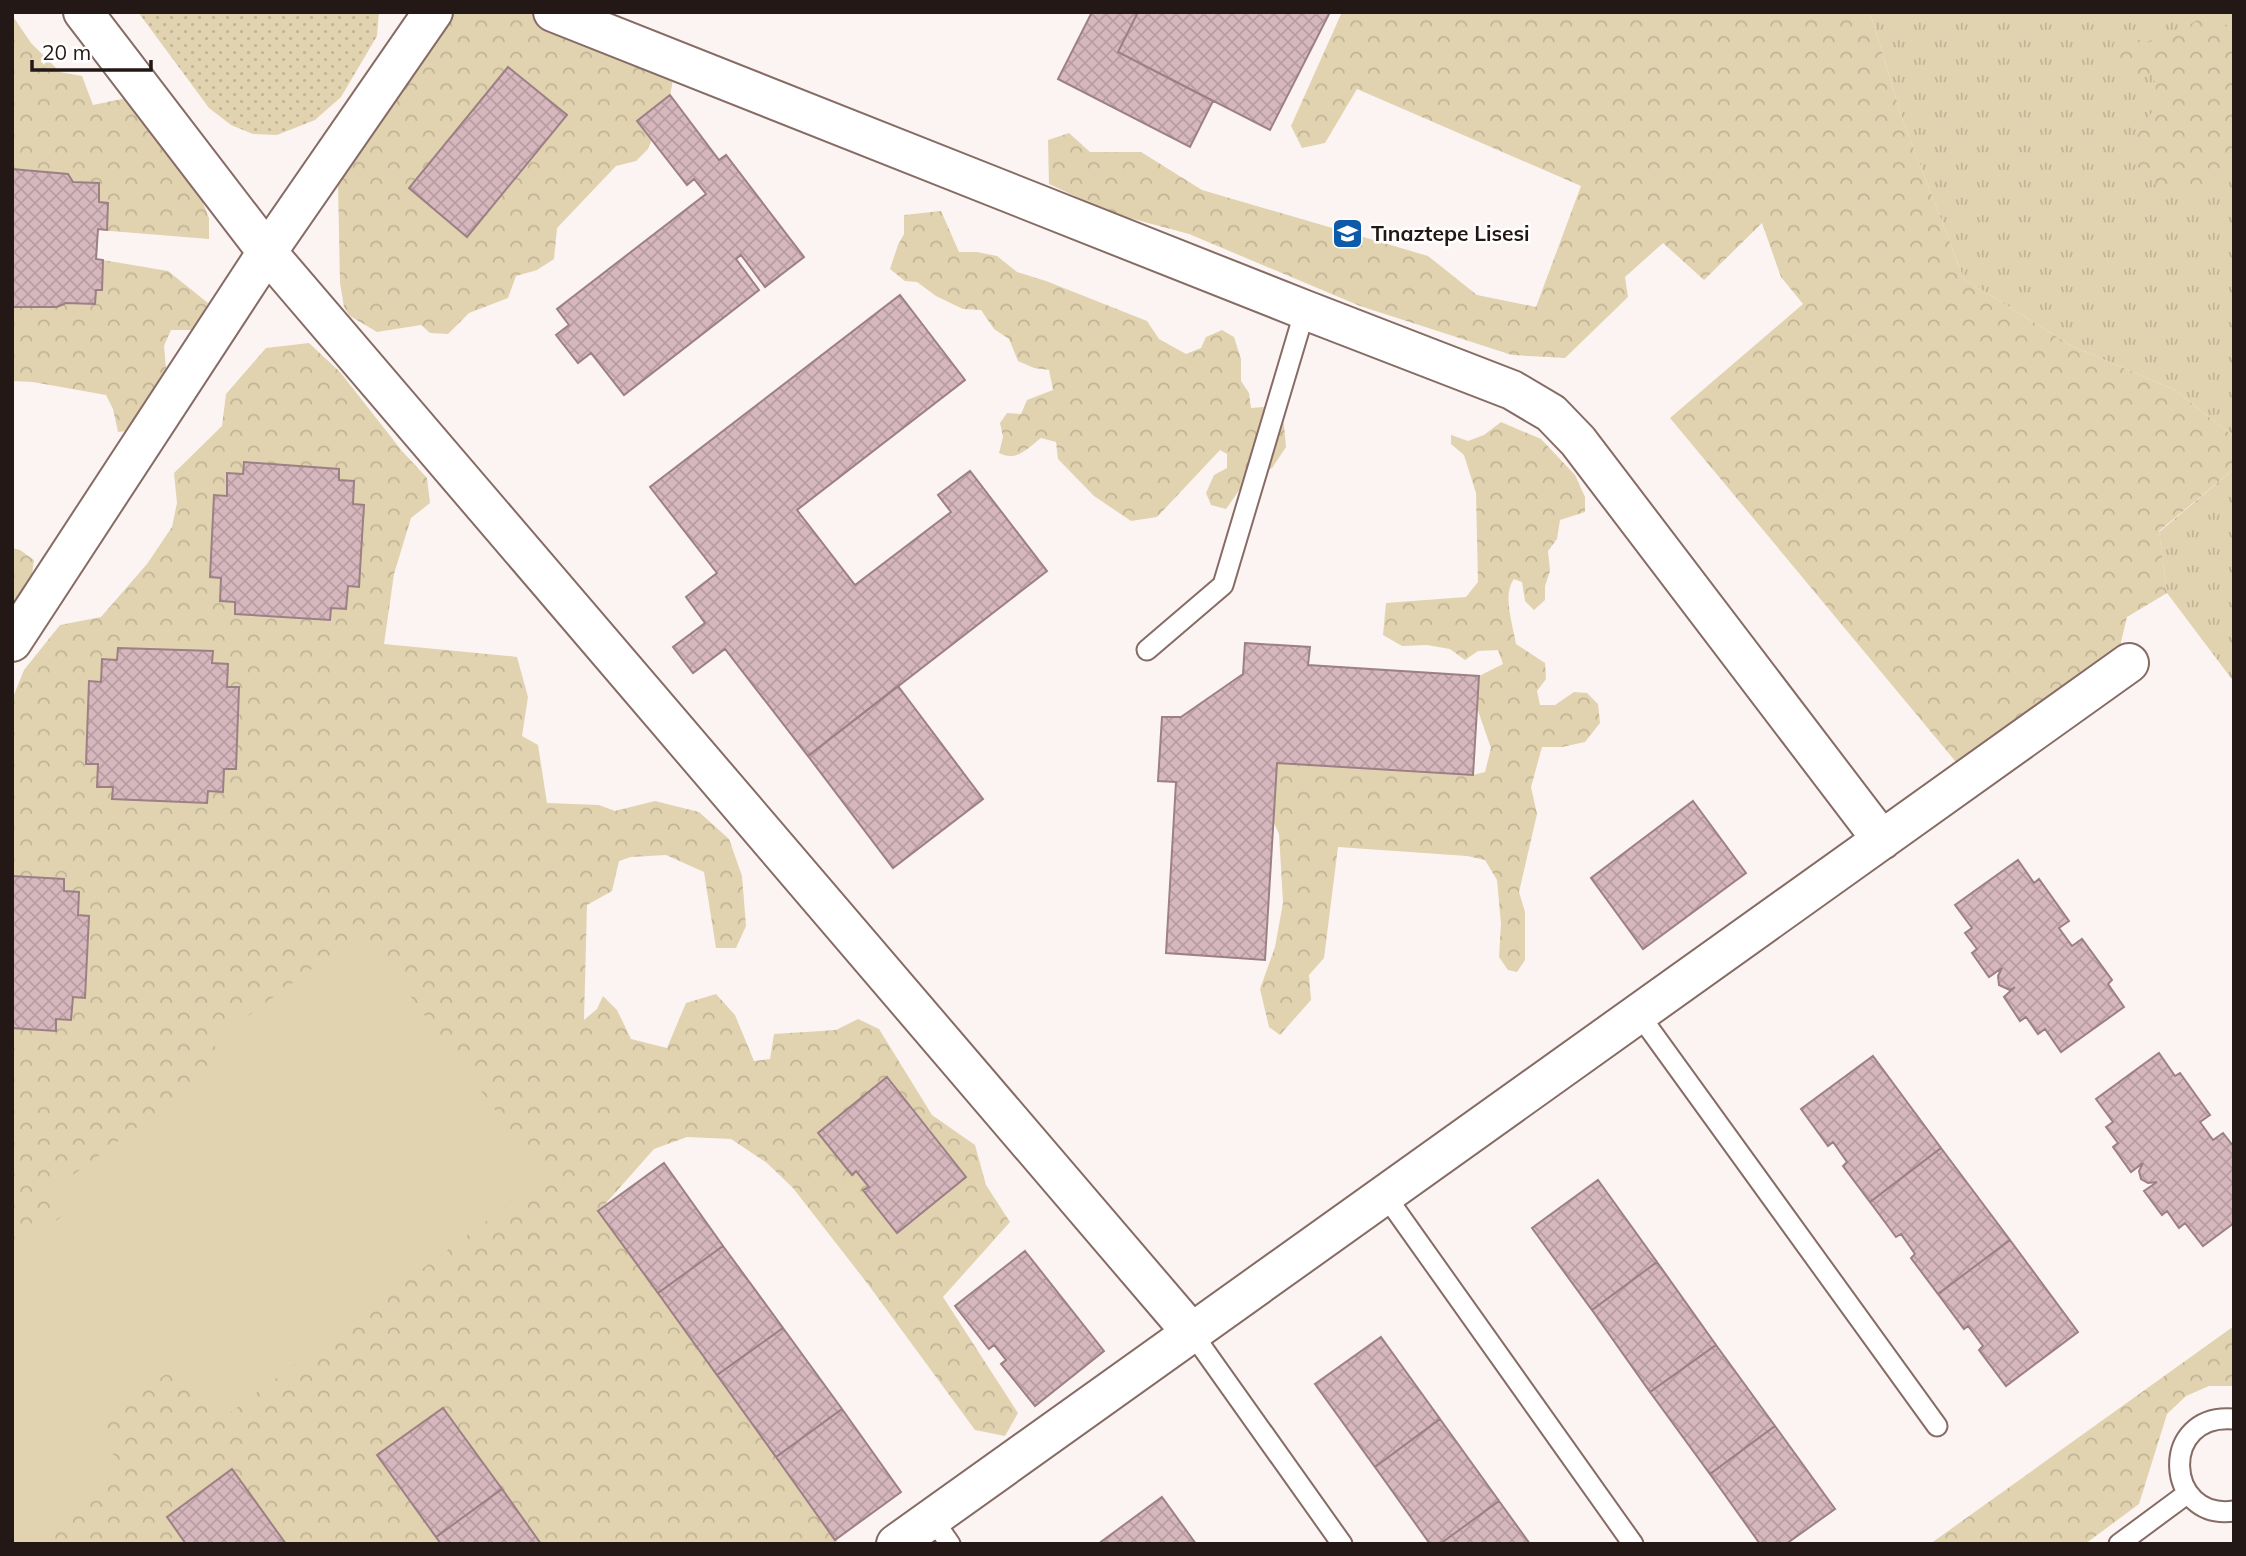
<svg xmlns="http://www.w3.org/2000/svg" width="2246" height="1556" viewBox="0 0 2246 1556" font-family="Mulish,sans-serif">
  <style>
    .grass { fill: url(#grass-tufts) }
    .forest { fill: url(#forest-crowns) }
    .park { fill: url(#park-dots) }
    .pitch { fill: #e1d3af }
    .building { fill: url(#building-cross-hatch); stroke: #9d8085; stroke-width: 2 }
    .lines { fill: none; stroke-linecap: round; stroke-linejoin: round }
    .service-casing { stroke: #876b65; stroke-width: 23 }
    .minor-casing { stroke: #876b65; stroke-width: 42 }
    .service { stroke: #fff; stroke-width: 19 }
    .minor { stroke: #fff; stroke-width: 38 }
    .labels { text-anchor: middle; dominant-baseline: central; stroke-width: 5; stroke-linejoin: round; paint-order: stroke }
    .poi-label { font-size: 21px; font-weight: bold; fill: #231816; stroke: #fff; text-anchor: start }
  </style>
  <defs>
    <pattern id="grass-tufts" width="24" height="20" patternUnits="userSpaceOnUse" patternTransform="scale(1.75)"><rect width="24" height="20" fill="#e1d3af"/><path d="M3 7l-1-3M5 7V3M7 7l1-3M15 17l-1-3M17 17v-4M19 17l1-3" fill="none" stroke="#c1b496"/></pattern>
    <pattern id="forest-crowns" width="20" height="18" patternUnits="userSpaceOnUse" patternTransform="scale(1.75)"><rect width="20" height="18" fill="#e1d3af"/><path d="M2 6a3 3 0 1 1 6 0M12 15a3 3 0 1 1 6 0" fill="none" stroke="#c1b496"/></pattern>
    <pattern id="park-dots" width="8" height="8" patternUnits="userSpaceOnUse" patternTransform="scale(1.75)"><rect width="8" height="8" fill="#e1d3af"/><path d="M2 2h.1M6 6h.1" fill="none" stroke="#c1b496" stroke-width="1.8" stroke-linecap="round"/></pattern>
    <pattern id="building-cross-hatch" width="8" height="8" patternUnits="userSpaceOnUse" patternTransform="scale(1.75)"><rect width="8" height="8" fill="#d6b7bd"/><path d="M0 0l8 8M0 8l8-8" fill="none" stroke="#b79da2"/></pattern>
  </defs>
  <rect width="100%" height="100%" fill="#fbf4f2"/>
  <path class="grass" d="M1870 12H2234V437L2175 390 2072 346 1964 279 1902 118Z
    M2234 469V682L2167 593 2159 532Z"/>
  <path class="forest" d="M449 12H544L673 80 670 95 648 149 636 161 616 166 557 228 554 259 537 270 516 276 508 298 469 313 448 334 430 333 421 325 377 332 350 316 344 307 340 283 338 183 348 161 363 148 374 124Z
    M1342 12H1870L1902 118 1964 279 2072 346 2175 390 2234 437V469L2159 531 2167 593 2127 617 2120 646 1956 762 1670 418 1803 304 1781 277 1762 223 1704 280 1663 243 1625 277 1628 297 1565 358 1512 355 1360 306 1189 234 1111 213 1049 184 1048 140 1069 133 1090 152H1141L1202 190 1428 256 1477 295 1536 307 1581 186 1357 89 1325 143 1302 148 1291 126Z
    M12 15 31 43 60 72 82 76 93 105 127 98 199 193 209 218V239L98 230 97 259 168 271 208 303 193 330H171L164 346 166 369 155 403 135 430 118 432 113 409 106 395 33 382 12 381Z
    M2204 15 2234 28V172H2226L2202 188 2156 185 2136 165V138L2158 102 2153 72 2137 78 2109 60 2116 37 2163 43Z
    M941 211 959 252H977L997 256 1017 272 1046 281 1147 321 1159 339 1186 354 1201 348 1206 337 1222 330 1234 337 1241 359V381L1249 393 1251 408 1263 407 1281 413 1284 425 1286 447 1272 468 1247 479 1226 509 1211 505 1206 493 1214 475 1227 468V454L1220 450 1157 517 1131 521 1094 496 1058 459 1056 442 1041 438C1027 449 1016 462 999 453L1003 437 1000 423 1007 413 1021 414 1027 400 1053 390 1049 370 1034 368 1018 361 1009 339 994 329 981 310 963 309 936 296 917 282 905 281 890 269 898 245 904 234V215Z
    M309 343 340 372 402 451 427 478 430 503 411 518 394 574 384 644 517 657 528 697 522 736 538 745 547 803 599 805 615 811 655 801 699 812 729 839 742 876 746 926 736 948H716L704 872 666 855 631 857 619 861 612 891 587 905 584 1020 597 1009 603 996 617 1010 631 1039 667 1048 686 1003 716 994 735 1015 754 1061 770 1059 774 1034 836 1030 858 1019 879 1029 932 1115 975 1145 986 1185 1010 1222 943 1297 1018 1413 1005 1436 975 1430 867 1283 793 1188 767 1163 731 1139 687 1137 654 1149 599 1211 839 1544H12V700L24 670 60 625 101 617 147 564 172 527 177 503 174 473 222 426 226 394 266 348Z
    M1501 422 1541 439 1575 475 1585 497V512L1560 520 1557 539 1548 551 1550 571 1545 586V600L1534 610 1525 601 1522 582 1514 579C1502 595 1513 625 1516 644L1545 663 1546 679 1537 691 1540 705H1555L1574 692 1587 693 1598 704 1600 723 1585 742 1562 747H1542L1531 787 1537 814 1519 892 1525 912V960L1517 972 1508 970 1499 957 1501 924 1497 880 1485 860 1467 856 1338 847 1324 958 1309 975 1311 1000 1280 1035 1269 1027 1260 989 1275 947 1283 903 1279 834 1273 821 1277 763 1473 775 1485 772 1491 748 1477 708 1479 676 1503 664 1498 650 1478 651 1465 660 1450 649 1427 645 1402 646 1383 635 1386 603 1466 597 1478 582 1476 493 1464 455 1451 444V435L1468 441 1484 435Z
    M12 548 20 550 34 560 31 581 12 611Z
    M2234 1326V1386H2209L2186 1396 2167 1414 2139 1504 2085 1544H1930Z"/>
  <path class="park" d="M138 12H379L377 36 341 97 315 120 277 135 253 134 231 125 209 108Z"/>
  <path class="pitch" d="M362 931 545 1177 219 1421 178 1365 94 1428 126 1472 30 1544H12V1254L65 1214 50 1192 226 1061 212 1043Z"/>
  <path class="building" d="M1092 12H1138L1118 52 1213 101 1190 147 1058 79Z
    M1138 12H1330L1270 130 1118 52Z
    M508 67 567 115 467 237 409 188Z
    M670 95 719 160 726 155 804 257 765 287 741 255 736 259 759 290 624 395 591 353 578 363 556 335 569 325 557 309 706 194 694 179 687 185 637 121Z
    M12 169 68 174 73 182 99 183V202L108 203 107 230 98 229 96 259 103 260 102 290H96L95 304 66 303 57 307H12Z
    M900 295 965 380 797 510 855 585 951 512 938 495 970 471 1047 571 808 756 725 649 693 673 673 647 705 623 686 597 717 573 650 487Z
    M244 462 339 469V480L354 481 353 504 364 505 359 587 348 586 346 609 331 608 330 620 235 614V602L220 601 221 578 210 577 214 495 227 496V473L243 474Z
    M1245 643 1310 647 1308 665 1479 676 1473 775 1277 763 1265 960 1166 953 1176 782 1158 781 1162 717H1181L1243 674Z
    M118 648 213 651 212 663 228 664 227 687H239L236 769H224L223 792 208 791 207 803 112 799 113 787H97L98 764H86L89 681 101 682 102 659 117 660Z
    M898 686 983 799 893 868 808 756Z
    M1693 801 1746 873 1643 949 1591 878Z
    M2018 860 2034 883 2039 879 2069 921 2059 928 2072 946 2082 939 2112 980 2108 984 2124 1007 2061 1052 2045 1029 2038 1034 2026 1017 2020 1021 2004 997 2015 987 2010 990 1999 985 1998 976 2002 968 1989 977 1972 953 1977 949 1965 933 1972 928 1955 905Z
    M12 876 64 879V891L79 892 78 915 89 916 85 998 73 997 71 1020 56 1019V1031L12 1028Z
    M2159 1053 2175 1076 2180 1073 2210 1115 2200 1122 2213 1140 2223 1133 2234 1147V1223L2203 1246 2185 1223 2179 1228 2167 1211 2162 1215 2144 1191 2157 1182 2148 1183 2141 1179 2139 1171 2143 1163 2131 1172 2113 1147 2118 1143 2106 1127 2113 1122 2096 1099Z
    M1873 1056 1941 1148 1870 1202 1843 1166 1847 1162 1833 1142 1828 1146 1801 1109Z
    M887 1077 966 1177 897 1233 863 1190 869 1187 856 1171 852 1175 818 1133Z
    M1941 1148 2010 1240 1938 1294 1911 1258 1915 1254 1901 1234 1896 1237 1870 1202Z
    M664 1163 723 1246 658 1293 598 1211Z
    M1598 1180 1657 1262 1592 1310 1532 1228Z
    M2010 1240 2078 1332 2006 1386 1979 1350 1983 1346 1968 1326 1964 1329 1938 1294Z
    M723 1246 783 1328 717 1375 658 1293Z
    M1025 1251 1104 1351 1035 1406 1001 1364 1006 1360 994 1345 989 1349 955 1306Z
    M1657 1262 1716 1345 1650 1392 1592 1310Z
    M783 1328 842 1409 776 1457 717 1375Z
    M1381 1337 1440 1419 1375 1467 1315 1384Z
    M1716 1345 1775 1426 1710 1474 1650 1392Z
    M443 1408 502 1489 436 1537 377 1455Z
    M842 1409 901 1492 835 1540 776 1457Z
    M1440 1419 1499 1501 1440 1544H1430L1375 1467Z
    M1775 1426 1835 1509 1786 1544H1760L1710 1474Z
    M232 1469 286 1544H186L167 1517Z
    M502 1489 541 1544H441L436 1537Z
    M1162 1497 1196 1544H1098Z
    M1499 1501 1530 1544H1440Z"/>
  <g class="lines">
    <defs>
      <path id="service" d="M1147 650 1223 585 1305 310
        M1638 1013 1937 1426
        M1385 1195 1633 1544
        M1192 1333 1342 1544
        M2234 1419C2159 1412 2164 1521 2234 1511
        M932 1518 950 1544
        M2119 1544 2188 1493"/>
      <path id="minor" d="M83 12 267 252 1192 1333
        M553 12 1305 310 1512 390 1551 413 1578 441 1882 840
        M12 642 267 252 433 12
        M896 1544 2129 663"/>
    </defs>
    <use href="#service" class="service-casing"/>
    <use href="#minor" class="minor-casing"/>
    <use href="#service" class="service"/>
    <use href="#minor" class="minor"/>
  </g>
  <defs>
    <symbol id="school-square" viewBox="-11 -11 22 22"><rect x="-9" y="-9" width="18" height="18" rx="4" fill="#0c5baa" stroke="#fff"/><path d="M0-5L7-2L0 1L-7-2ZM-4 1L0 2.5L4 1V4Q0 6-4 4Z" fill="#fff"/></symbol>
  </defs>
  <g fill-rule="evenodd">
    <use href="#school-square" x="1330" y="216" width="35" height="35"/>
  </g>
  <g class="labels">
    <g class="poi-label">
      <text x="1371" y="233">Tınaztepe Lisesi</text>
    </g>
  </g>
  <rect width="2246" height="1556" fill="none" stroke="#231816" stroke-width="28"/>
  <path d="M32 60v10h119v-10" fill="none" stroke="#231816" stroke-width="3.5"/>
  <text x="42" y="60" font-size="21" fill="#231816" stroke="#ffffff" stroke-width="5" paint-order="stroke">20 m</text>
</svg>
